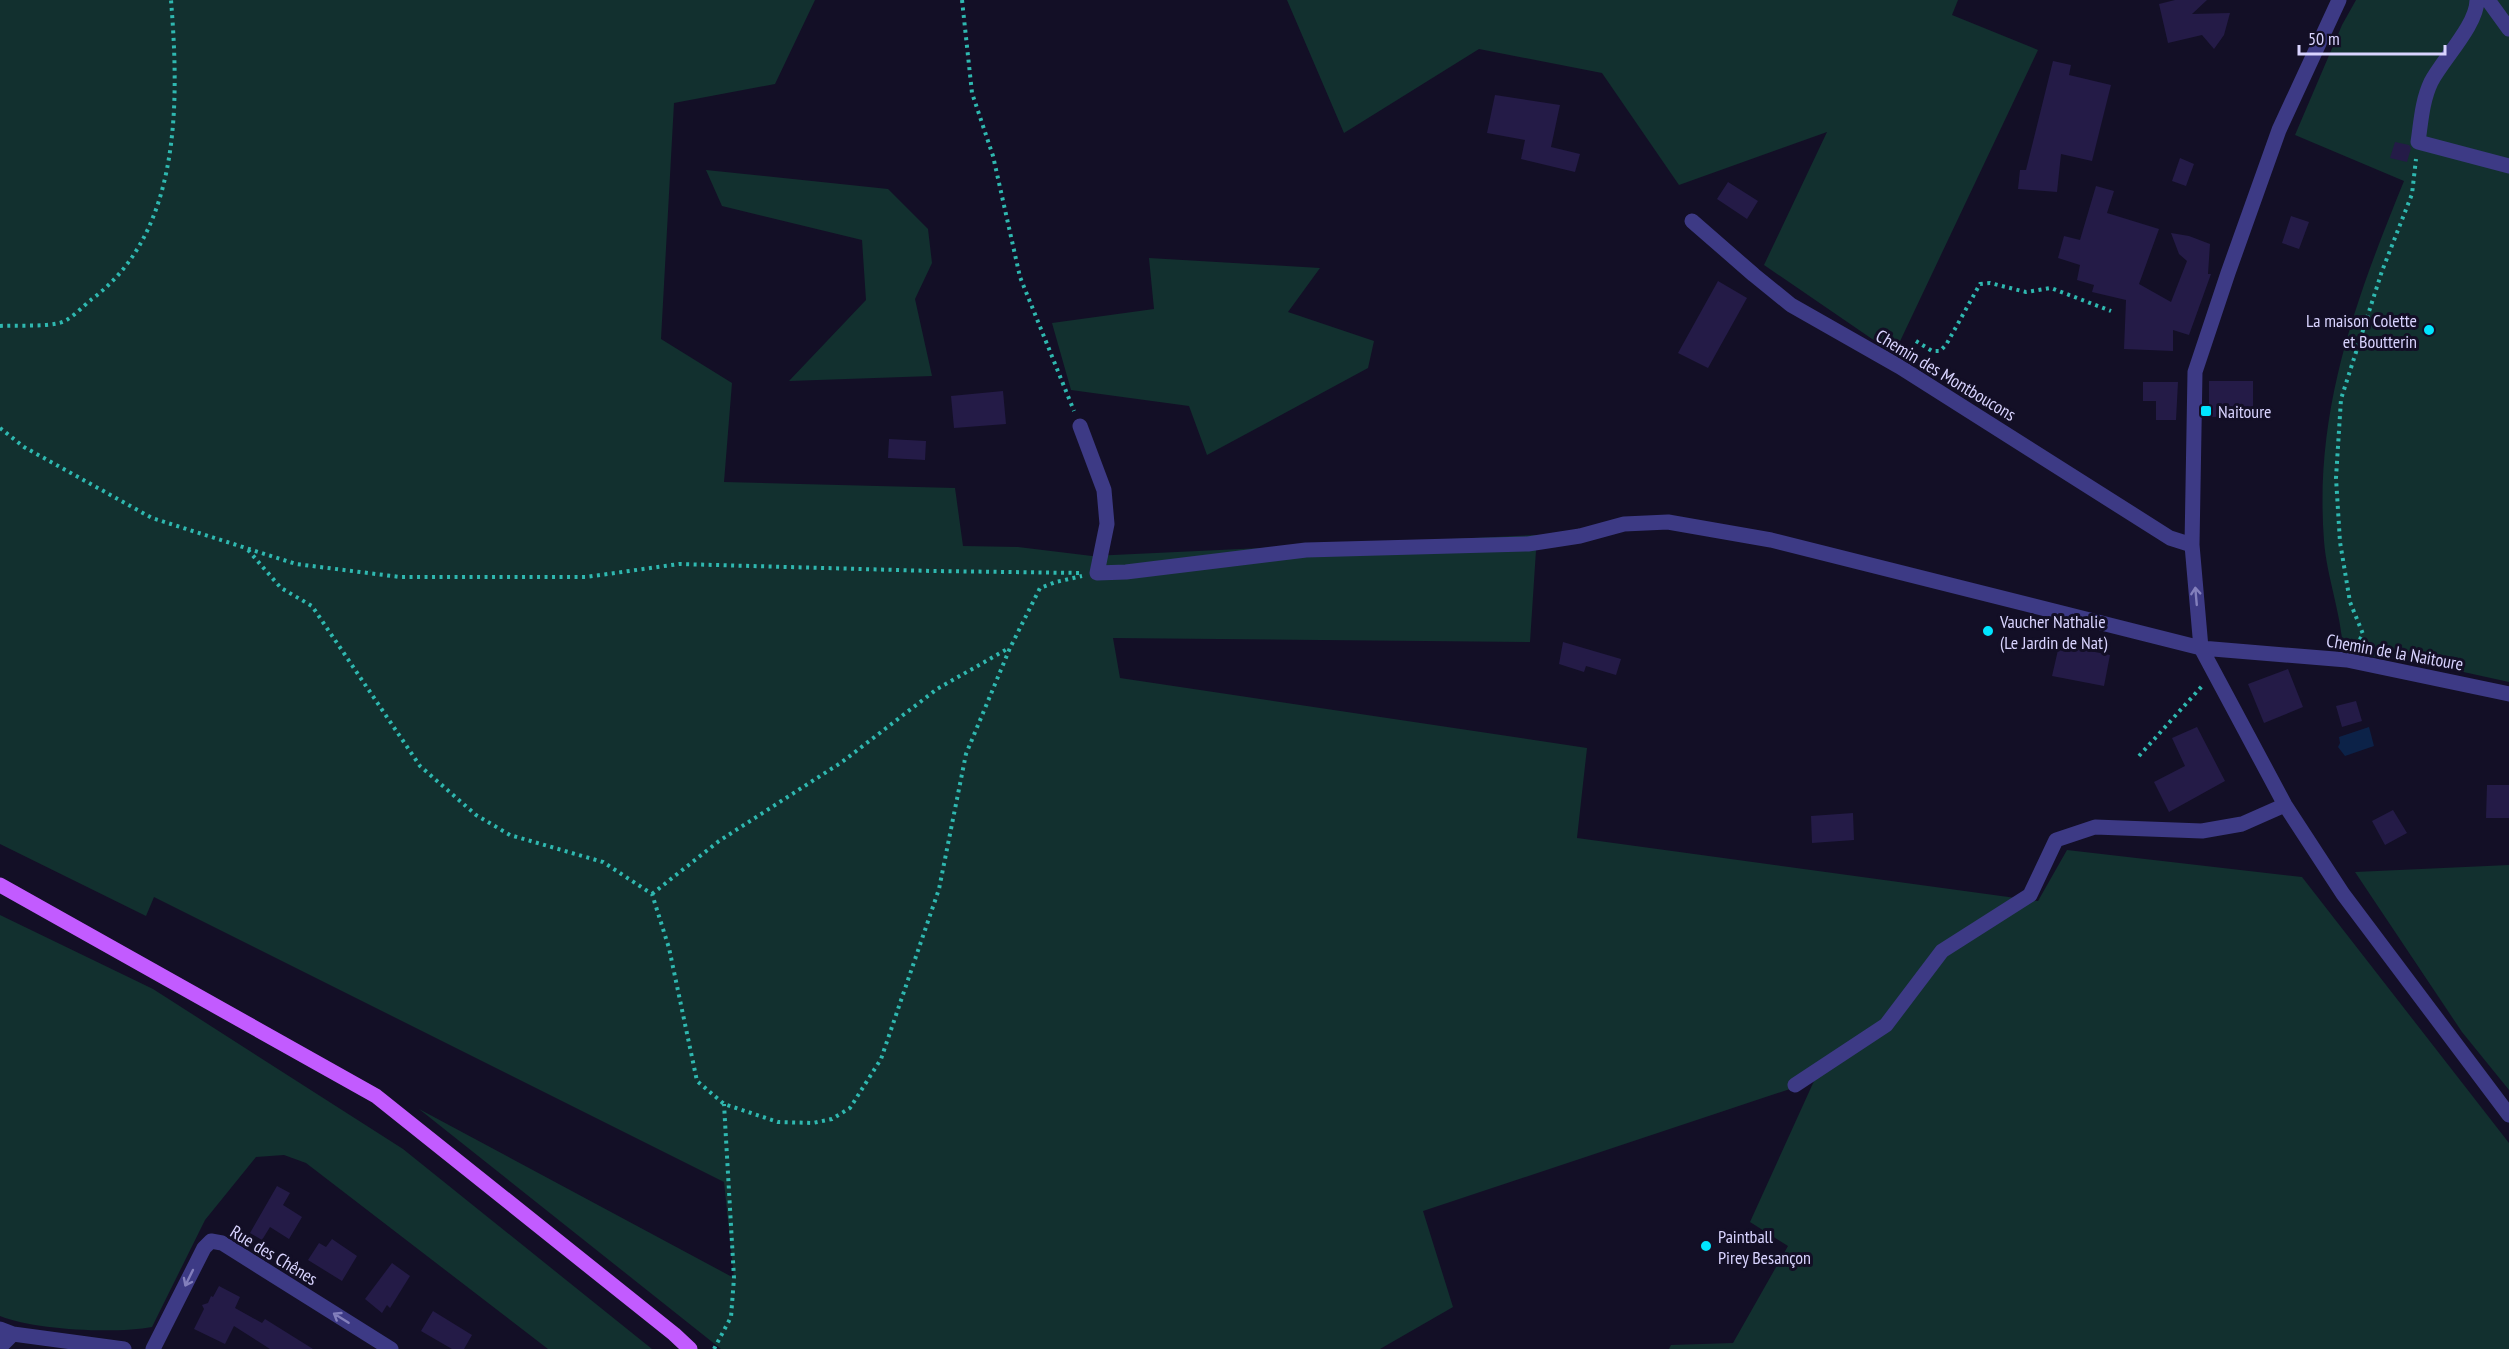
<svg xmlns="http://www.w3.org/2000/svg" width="2509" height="1349" viewBox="0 0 2509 1349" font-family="'PT Sans Narrow',sans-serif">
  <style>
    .green { fill: #12302f }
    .water { fill: #0c2248 }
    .building { fill: #241b47 }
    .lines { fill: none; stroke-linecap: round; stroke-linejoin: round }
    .path { stroke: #2fb8b0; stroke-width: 4; stroke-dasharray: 3 4.5; stroke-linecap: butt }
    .minor { stroke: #3d3a85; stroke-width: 15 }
    .major { stroke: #c25bff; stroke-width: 15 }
    .oneway { stroke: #837fbc }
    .poi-dot { fill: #00e5ff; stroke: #130f26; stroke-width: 2 }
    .labels { text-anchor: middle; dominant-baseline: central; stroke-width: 6; stroke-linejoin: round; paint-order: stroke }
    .poi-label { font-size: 18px; fill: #d9d4ff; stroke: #130f26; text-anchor: start }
    .street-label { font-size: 18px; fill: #d9d4ff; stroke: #130f26 }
  </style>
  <rect width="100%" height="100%" fill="#130f26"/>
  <path class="green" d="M0 0H815L775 84 674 103 661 339 732 383 724 482 955 488 963 546 1018 547 1092 556 1537 535 1530 642 1113 638 1120 678 1587 748 1577 838 2038 901 2067 850 2302 877 2509 1143V1349H1669L1671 1345 1733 1343 1788 1246 1750 1222 1814 1081 1423 1211 1453 1307 1380 1349H721L419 1109 734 1278 724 1182 154 897 146 916 0 844Z
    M1287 0H1958L1952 15 2038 50 1894 354 1764 265 1827 132 1679 185 1602 73 1479 49 1344 133Z
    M2356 0H2509V682L2418 662 2343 653C2342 615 2327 579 2324 541 2314 410 2356 299 2404 181L2295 135 2342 25Z
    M706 170 888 189 928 229 932 263 915 299 932 376 789 381 866 300 862 240 722 206Z
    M1149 258 1320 268 1288 312 1374 341 1368 368 1207 455 1189 406 1071 390 1052 323 1154 309Z
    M2509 865V1090L2462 1032 2355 872Z
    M0 915 153 989 403 1149 652 1349H548L306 1163 284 1155 256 1157 205 1220 152 1327C115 1334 34 1330 0 1316Z"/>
  <path class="water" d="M2369 727 2374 746 2345 756 2338 747 2340 743 2339 737Z"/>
  <path class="building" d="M2175 0H2207L2192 14 2230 13 2224 35 2214 49 2202 35 2168 43 2159 4Z
    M2053 61 2071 65 2069 75 2111 85 2092 161 2061 154 2057 192 2018 189 2020 170H2026Z
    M1495 95 1560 105 1551 147 1580 154 1575 172 1521 159 1525 140 1487 133Z
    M2395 142 2409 145 2411 148 2407 162 2390 158Z
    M2180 158 2194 164 2186 186 2172 181Z
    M1728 182 1758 201 1747 219 1717 199Z
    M2096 186 2114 191 2107 213 2159 229 2139 284 2171 302 2187 261 2179 254 2171 233 2189 236 2210 244 2208 274H2211L2189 335 2173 330V351L2124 349 2126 300 2092 292 2094 285 2077 280 2080 265 2058 258 2064 236 2080 240Z
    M2291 216 2309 222 2299 249 2282 243Z
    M1718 281 1747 298 1708 368 1678 353Z
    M2209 381H2253V416L2209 417Z
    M2143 382H2178L2176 420H2156V401H2143Z
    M1003 391 1006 424 954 428 951 396Z
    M889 439 926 441 925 460 888 458Z
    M1563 642 1621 659 1616 675 1586 666 1584 672 1559 664Z
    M2070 647 2110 655 2104 686 2052 676 2058 650 2068 652Z
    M2288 669 2303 707 2264 723 2248 684Z
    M2356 701 2362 721 2342 727 2336 706Z
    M2197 727 2225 781 2169 812 2154 782 2185 766 2172 738Z
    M2487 785H2509V818H2486Z
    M2393 810 2407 833 2385 845 2372 821Z
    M1853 813 1854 840 1812 843 1811 816Z
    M277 1186 290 1193 283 1205 302 1217 289 1239 270 1227 262 1240 250 1233Z
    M332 1239 357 1256 342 1281 308 1260 319 1243 326 1247Z
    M392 1263 410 1276 390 1308 387 1305 382 1313 365 1299Z
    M219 1286 240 1297 235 1308 262 1323 265 1319 313 1349H270L234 1326 225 1344 194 1329 204 1309 202 1305 208 1303 211 1296 213 1297Z
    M433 1311 472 1335 464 1349H452L421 1331Z"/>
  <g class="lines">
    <path class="path" d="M962 0 972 93 993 156 1020 277 1074 411
      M0 326C19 325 41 327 59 323 70 321 83 306 92 299 182 232 179 101 171 0
      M1916 341 1932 351H1940L1946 345 1980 284 1990 283 2026 292 2051 288 2111 311
      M0 428 24 447 152 518 296 564 400 577H586L679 564 933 571 1081 573
      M248 550 281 588 312 606 420 766 476 815 510 835 603 862 652 894 669 948 697 1081 724 1104 778 1122 813 1123 832 1119 850 1108 881 1059 939 889 966 754 1010 648 1040 588 1056 582 1082 576
      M2356 646 2363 634 2350 602 2340 542 2336 478 2341 399 2382 271 2412 194 2416 159
      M2139 756 2203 685
      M652 894 719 841 842 762 937 689 1009 648
      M714 1349 731 1317 734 1278 724 1104"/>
    <path class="minor" d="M2339 0 2279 130 2228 273 2195 372 2192 545 2201 648 2285 805 2343 894 2509 1115
      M2477 0C2477 25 2443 59 2431 82 2422 101 2421 122 2418 142L2509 166
      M2488 0 2509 29
      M1692 221 1754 275 1791 305 1900 367 2170 538 2192 545
      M1080 426 1104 490 1107 524 1097 573 1126 572 1306 550 1528 544 1580 536 1624 524 1668 522 1771 540 2201 648 2347 660 2509 694
      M1795 1085 1886 1025 1942 951 2030 895 2056 840 2095 827 2202 831 2242 824 2285 805
      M0 1329 13 1334 124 1349
      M0 1347 13 1334
      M153 1349 204 1248 211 1241 222 1243 391 1349"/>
    <path class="major" d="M0 885 376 1096 674 1334 690 1349"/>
  </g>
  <defs><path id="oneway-shaft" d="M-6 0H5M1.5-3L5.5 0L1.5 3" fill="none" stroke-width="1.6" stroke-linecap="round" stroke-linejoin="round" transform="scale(1.5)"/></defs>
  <g class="oneway">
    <use href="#oneway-shaft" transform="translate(2196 596) rotate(-95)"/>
    <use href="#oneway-shaft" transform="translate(189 1278) rotate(116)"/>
    <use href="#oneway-shaft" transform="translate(341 1318) rotate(-148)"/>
  </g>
  <g class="poi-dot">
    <circle cx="2429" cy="330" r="6"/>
    <rect x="2200" y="405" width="12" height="12" rx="3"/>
    <circle cx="1988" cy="631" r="6"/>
    <circle cx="1706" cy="1246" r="6"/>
  </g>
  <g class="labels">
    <g class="poi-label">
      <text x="2417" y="320" text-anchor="end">La maison Colette<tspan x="2417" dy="21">et Boutterin</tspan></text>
      <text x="2218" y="411">Naitoure</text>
      <text x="2000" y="621">Vaucher Nathalie<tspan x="2000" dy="21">(Le Jardin de Nat)</tspan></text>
      <text x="1718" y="1236">Paintball<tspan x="1718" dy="21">Pirey Besançon</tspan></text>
    </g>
    <g class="street-label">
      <text transform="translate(1946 375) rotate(31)">Chemin des Montboucons</text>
      <text transform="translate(2395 652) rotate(10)">Chemin de la Naitoure</text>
      <text transform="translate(274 1255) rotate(31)">Rue des Chênes</text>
    </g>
  </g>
  <path d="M2299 45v9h146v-9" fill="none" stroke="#d9d4ff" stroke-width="3"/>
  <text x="2308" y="45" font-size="18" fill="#d9d4ff" stroke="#130f26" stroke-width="4.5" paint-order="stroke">50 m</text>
</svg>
